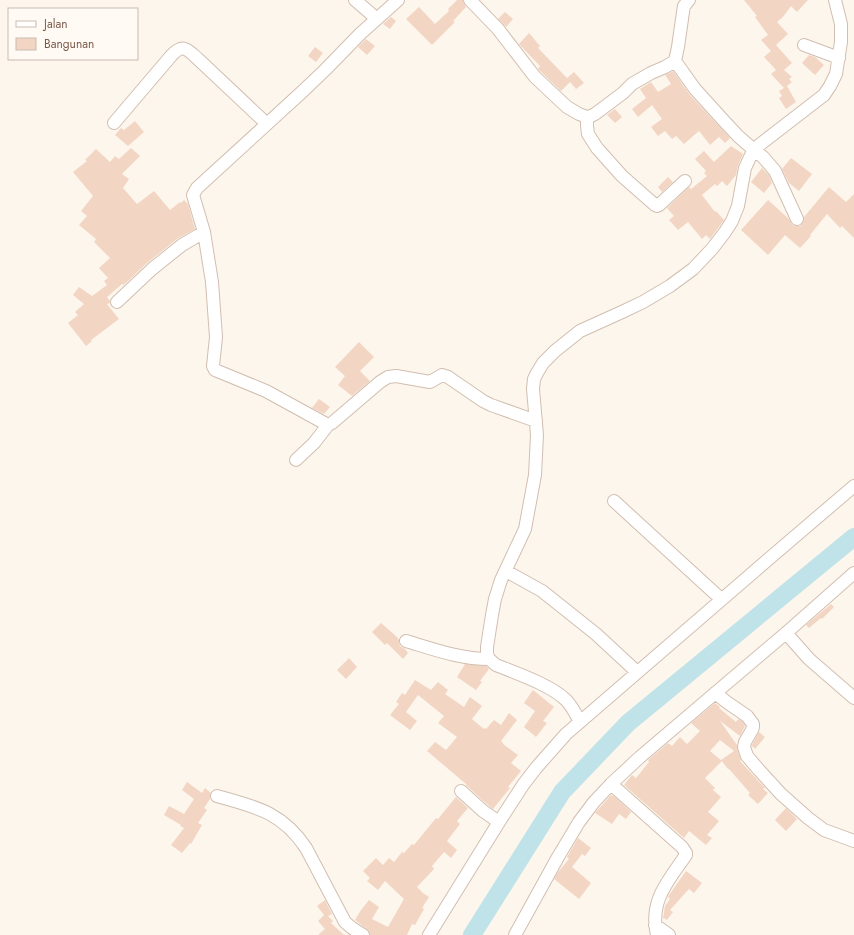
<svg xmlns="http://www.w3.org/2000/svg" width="854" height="935" viewBox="0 0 854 935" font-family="Jost,sans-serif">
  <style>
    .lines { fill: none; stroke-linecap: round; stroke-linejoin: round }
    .river { stroke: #bfe3e8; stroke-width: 18 }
    .building { fill: #f3d5c3 }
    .minor-casing { stroke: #d1beb0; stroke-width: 14 }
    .minor { stroke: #fff; stroke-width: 12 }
  </style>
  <rect width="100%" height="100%" fill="#fdf6ec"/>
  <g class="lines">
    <path class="river" d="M472 935 562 792 628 723 854 537"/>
  </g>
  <path class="building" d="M457 0H463V2L466 7 453 21 455 22 432 45 406 19 419 7 435 24 449 11 448 9Z
    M744 0H808L797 12 791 6 783 17 777 22 788 34 776 45 792 63 784 70 792 77 789 79 792 82 787 86 796 102 786 109 779 98 782 96 779 91 784 88 771 74 776 70 764 57 771 51 761 40 768 35 755 17 757 16Z
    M505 12 513 19 506 27 498 19Z
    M391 17 396 21 390 29 383 24Z
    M529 33 540 46 538 48 567 78 574 72 584 83 576 89 570 82 561 91 538 69 540 66 519 44Z
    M366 39 375 46 367 55 358 47Z
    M315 47 323 53 316 62 308 56Z
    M809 55 815 57 824 65 815 75 802 63Z
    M673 71 690 95 730 138 725 143 719 137 710 145 699 131 684 144 676 136 672 139 665 131 658 136 651 127 662 119 652 105 638 117 632 109 646 98 640 89 651 82 658 92 671 84 665 75Z
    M615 109 622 117 615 123 607 115Z
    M135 121 144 132 128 146 115 135 121 128 124 130Z
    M731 146 743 154 738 165 736 175 727 186 722 181 717 186 715 184 702 195 715 212 716 211 724 220 710 239 706 235 702 239 688 222 678 230 669 220 674 216 667 208 689 187 691 189 707 176 704 173 706 171 695 159 704 151 714 162Z
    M131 148 140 156 122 174 129 179 123 188 137 204 154 191 170 210 180 202 181 203 184 200 188 204 195 229 177 239 147 263 127 282 123 285 122 284 107 297 110 301V303L107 304 119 319 91 340 92 341 86 346 68 323 78 315 75 312 84 304 73 295 79 287 92 296 107 285 104 281 108 278 99 268 110 258 94 242 96 239 79 225 87 216 81 211 93 196 73 172 87 161 85 160 96 149 110 162 115 156 119 159Z
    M791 158 812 174 799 191 789 183 782 169Z
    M762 168 769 175 772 183 764 193 751 182Z
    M668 177 673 182 662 192 658 187Z
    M829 187 846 202 854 194V238L842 226 840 228 827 214 810 235 811 236 800 248 785 235 768 255 741 230 768 200 789 219 792 225 796 226H800L803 223 804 220V217Z
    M359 342 374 357 360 371 370 381 352 396 338 385 345 376 335 367Z
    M319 399 330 407 324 414 312 408Z
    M831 604 834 607 822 619 821 618 809 628 806 625Z
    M381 623 397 637 399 640V643L400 646 405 649 408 653 403 659 387 643 385 645 372 632Z
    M349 658 357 667 346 679 337 670Z
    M465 664 486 666 489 669 480 681 482 682 476 690 457 677Z
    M415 680 431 690 438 682 448 690 445 694 464 707 470 697 482 706 472 719 484 729 485 728 486 729 494 720 501 725 509 713 517 720 501 741 503 743V744L518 755 511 763 521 771 508 787 510 788 493 809 488 805 466 785V784L427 751 435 742 446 750 457 737 438 723 444 716 418 695 406 712 417 721 410 730 390 715 399 704 396 702 402 693 405 695Z
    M533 690 554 707 543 721 547 723 536 737 524 727 535 711 524 703Z
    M715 703 720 707 719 708 736 722 738 719 742 721 745 726 740 736 720 721 737 745V749L741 760 740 761 765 788 763 789 768 793 758 804 748 795 750 793 729 769H728L721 760 734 751 720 740 710 751 722 761 705 778 715 788 713 790 721 797 708 812 719 821 707 835 712 838 706 845 689 831 684 838 624 785 632 775 636 778 649 762 648 760 668 743 672 746 680 737 687 744 700 731 691 723Z
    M759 732 765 737 755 749 752 746V745Z
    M187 782 202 793 205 788 211 793 210 794V799L204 808 207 810 198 823 202 825 191 844 190 843 182 853 171 845 184 828 180 826 181 825 164 815 169 806 184 814 194 799 182 790Z
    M611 795 615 797 631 812 626 819 619 814 612 824 595 813Z
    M456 797 468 808 457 821 460 824 447 841 457 850 451 858 444 852 432 866 434 869 417 887 423 893 429 897 422 908 424 909 415 925 412 924 407 935H370L369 931 367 929 355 920 361 910 369 900 379 907 372 919 388 927 404 899 385 881 378 890 367 881 370 878 363 871 376 858 383 865 389 858 394 862 402 852 404 853 412 844 414 845 436 818 438 819Z
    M786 808 797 819 786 831 775 820Z
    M578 838 591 848 585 856 582 854 572 867 591 883 579 899 554 879 558 872 569 859 567 857Z
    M686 871 702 883 694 893 689 889 670 910 673 912 667 920 664 918 663 919 665 906 670 899 668 897 669 895Z
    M325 900 332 914 328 916 333 921 331 923 344 935H318L325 929 318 921 324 915 317 906Z"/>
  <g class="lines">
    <defs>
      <path id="minor" d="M355 0 377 19
        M470 0 498 29 535 77 567 107 579 114 587 117 591 116 595 114 623 93 632 84 651 73 665 67 675 61 678 47 683 12 684 6 689 0
        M804 45 839 58
        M675 61 695 89 724 121 738 136 754 150 763 157 775 171 797 219
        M587 117V126L588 134 597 148 622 176 655 205 657 206 659 205 685 181
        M114 123 171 56C183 43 187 49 198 59L267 124
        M204 232 212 282 216 337 213 366 215 370 266 391 328 425 332 423 380 382 388 377 396 376 430 382 442 375 448 377 483 401 491 405 536 421
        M117 302 152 269 182 245 204 232 193 195 197 188 303 91 326 69 360 34 398 0
        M296 460 314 443 328 425
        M614 501 721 599
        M506 571 542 591 596 634 637 672
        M786 633 809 659 854 698
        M406 641C433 649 460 659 489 659
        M715 693 728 703 747 716 753 724V727L752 730 745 742 744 747 747 756 759 770 781 794 808 818 824 830 854 841
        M580 722C576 714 572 706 566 700 551 685 516 673 496 665L489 659 487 654V647L492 615 495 599 501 580 525 529 535 475 537 435 533 389 534 379 537 373 543 363 555 351 580 331 622 312 643 302 670 286 693 269 712 249 725 232 732 221 738 206 745 168 752 153 758 146 824 95 830 86 836 74 841 42V24L835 0
        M611 784 682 847 686 853V855C668 881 649 901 657 935
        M461 791 483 811 499 822
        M217 796C256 807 282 812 306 848L345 922 352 928 363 935
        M655 925 669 935
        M429 935 499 822 523 785 536 768 566 734 764 563 854 486
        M515 935 558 857 579 822 594 802 611 784 640 757 786 633 854 573"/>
    </defs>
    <use href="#minor" class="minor-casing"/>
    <use href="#minor" class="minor"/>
  </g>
  <rect x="8" y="8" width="130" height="52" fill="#fffaf3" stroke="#cabbb1"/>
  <rect x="16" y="21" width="20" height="6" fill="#ffffff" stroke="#cabbb1"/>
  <text x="44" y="28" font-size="12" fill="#7a5c4d">Jalan</text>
  <rect x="16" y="38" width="20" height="12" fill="#f3d5c3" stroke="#cabbb1"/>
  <text x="44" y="48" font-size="12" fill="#7a5c4d">Bangunan</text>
</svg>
